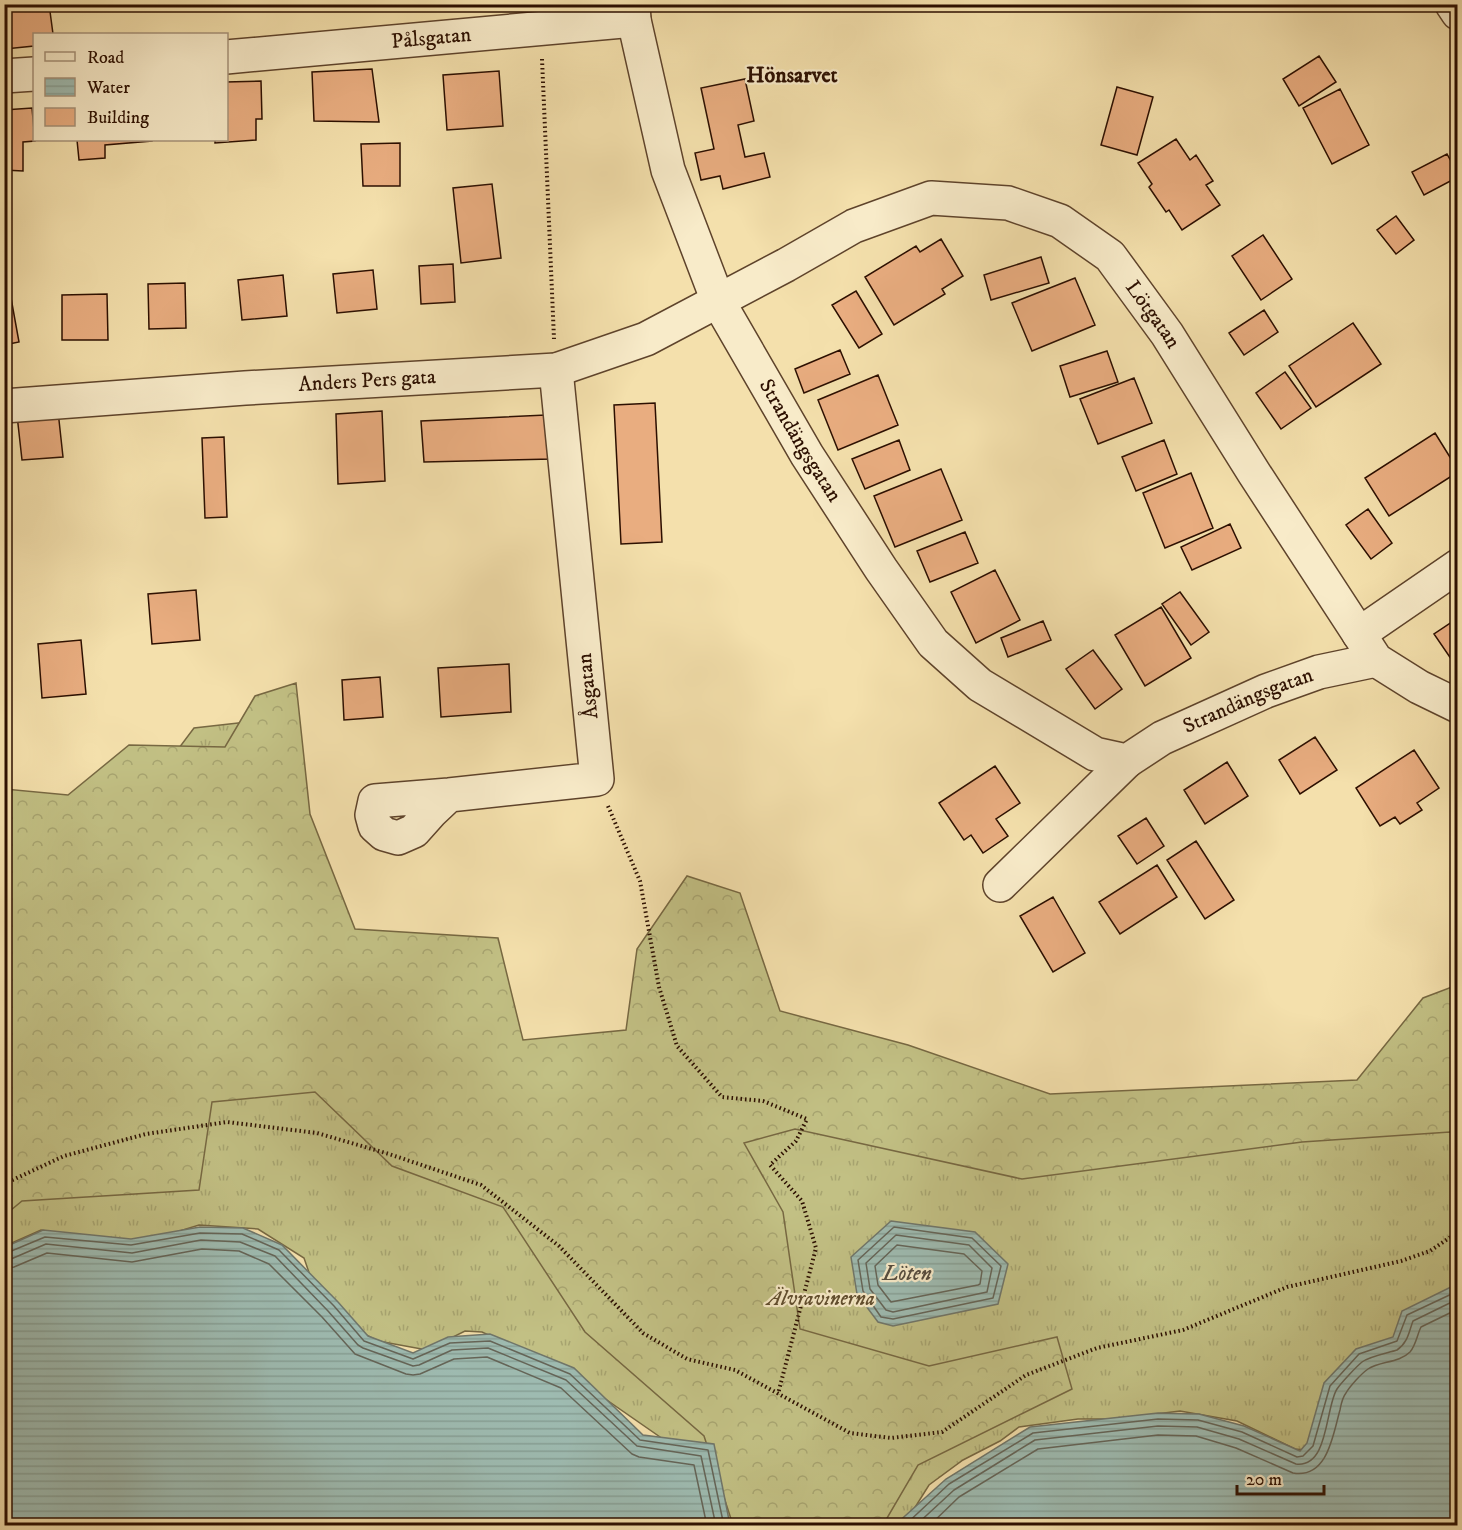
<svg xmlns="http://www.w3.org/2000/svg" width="1462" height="1530" viewBox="0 0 1462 1530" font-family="'IM FELL DW Pica',serif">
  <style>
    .grass { fill: url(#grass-tufts); stroke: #776842; stroke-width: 1.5 }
    .forest { fill: url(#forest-crowns); stroke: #776842; stroke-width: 1.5 }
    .water { fill: url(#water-rules); stroke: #70766a; stroke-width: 1.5 }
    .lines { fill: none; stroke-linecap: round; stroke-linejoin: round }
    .shore { stroke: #656558; stroke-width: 1.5 }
    .building { fill: #e9ad80; stroke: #2c0f00; stroke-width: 1.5 }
    .minor-casing { stroke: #5e432b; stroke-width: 36 }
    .path { stroke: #2c0f00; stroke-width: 4; stroke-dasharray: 1.5 3; stroke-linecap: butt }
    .minor { stroke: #f8ebc9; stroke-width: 33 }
    .labels { text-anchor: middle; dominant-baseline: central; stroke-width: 4.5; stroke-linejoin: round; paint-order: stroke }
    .street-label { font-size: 21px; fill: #2c0f00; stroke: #f8ebc9 }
    .park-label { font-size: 21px; font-style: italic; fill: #604d2e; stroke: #f8ebc9 }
    .neighbourhood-label { font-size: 22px; font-weight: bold; fill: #2c0f00; stroke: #f8ebc9 }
    .water-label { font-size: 22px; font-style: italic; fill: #544b3e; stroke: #f8ebc9 }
  </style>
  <defs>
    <pattern id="grass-tufts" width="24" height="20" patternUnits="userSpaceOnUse" patternTransform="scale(1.5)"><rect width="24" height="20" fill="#c2c084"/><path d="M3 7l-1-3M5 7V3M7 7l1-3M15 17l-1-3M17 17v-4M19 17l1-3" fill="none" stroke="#a7a470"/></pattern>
    <pattern id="forest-crowns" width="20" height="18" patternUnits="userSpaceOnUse" patternTransform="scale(1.5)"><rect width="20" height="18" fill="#c2c084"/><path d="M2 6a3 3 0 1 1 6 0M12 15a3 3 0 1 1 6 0" fill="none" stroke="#a7a470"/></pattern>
    <pattern id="water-rules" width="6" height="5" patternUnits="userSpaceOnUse" patternTransform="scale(1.5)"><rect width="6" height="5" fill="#9ebbb1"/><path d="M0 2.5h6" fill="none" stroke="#88a096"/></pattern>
  </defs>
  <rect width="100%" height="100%" fill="#f4e0ac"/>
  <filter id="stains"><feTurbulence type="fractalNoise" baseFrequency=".00333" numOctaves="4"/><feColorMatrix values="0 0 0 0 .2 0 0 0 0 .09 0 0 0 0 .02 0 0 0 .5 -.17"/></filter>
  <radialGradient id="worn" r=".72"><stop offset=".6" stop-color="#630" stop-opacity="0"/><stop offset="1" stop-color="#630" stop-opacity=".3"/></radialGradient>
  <path class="grass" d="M291 717 306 847 410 1034 1301 1139 1457 1030V1313L1360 1455 1295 1449 1237 1421 1180 1411 1116 1419H1078L1019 1427 1000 1441 963 1460 929 1485 904 1525H710L660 1437 559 1367 482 1332 465 1331 427 1350 378 1341 323 1313 304 1258 258 1229 199 1225 144 1242H102L41 1230 5 1246 4 870 167 764 194 728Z"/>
  <path class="forest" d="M296 683 310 814 355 929 498 938 523 1040 626 1030 637 949 687 876 740 893 780 1011 908 1045 1050 1094 1357 1080 1423 998 1457 985V1136L1450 1132 1302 1142 1022 1179 795 1129 744 1143 783 1212 800 1329 929 1366 1057 1337 1072 1389 918 1465 883 1525H733L704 1436 585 1332 503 1207 392 1166 315 1092 212 1102 199 1190 22 1201 5 1215V789L68 795 129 745 225 747 255 696Z"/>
  <path class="water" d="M891 1221 975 1232 1008 1264 998 1304 893 1326 878 1322 857 1294 851 1257Z
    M200 1227 243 1228 282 1245 338 1302 368 1336 413 1353 448 1337 490 1334 574 1368 643 1435 714 1444 730 1525H5V1247L43 1230 131 1239Z
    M1457 1284V1525H895L946 1479 1030 1427 1158 1413 1199 1414 1244 1426 1300 1451 1307 1443 1324 1383 1356 1349 1393 1337 1402 1311Z"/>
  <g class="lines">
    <path class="shore" d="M894 1227 972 1238 1001 1266 993 1298 893 1319 881 1317 863 1291 858 1260Z
      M896 1235 969 1245 992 1268 987 1292 893 1312 886 1310 870 1289 866 1263Z
      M897 1245 964 1254 982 1271 980 1284 978 1285 891 1302 878 1285 875 1266Z
      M4 1252H9L45 1237 131 1245 200 1233 242 1234 279 1250 334 1306 364 1341 413 1359 450 1343 490 1341 570 1374 640 1440 708 1450 724 1526
      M4 1260 11 1259 46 1244 132 1253 201 1240 240 1242 275 1256 328 1311 358 1345 363 1348 413 1366 419 1365 452 1350 488 1348 566 1380 637 1446 701 1456 716 1526
      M4 1269 14 1267 47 1253 132 1262 202 1249 239 1251 269 1264 322 1317 355 1354 406 1374 413 1375 420 1374 454 1359 487 1357 561 1388 632 1454 639 1457 694 1465 707 1526
      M904 1526 949 1484 1033 1433 1158 1419 1198 1420 1242 1432 1297 1457 1303 1456 1313 1446 1330 1386 1359 1354 1397 1341 1407 1315 1458 1291
      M915 1526 954 1490 1035 1440 1158 1426 1197 1427 1239 1439 1296 1464C1329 1468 1325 1408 1337 1389 1341 1383 1357 1366 1362 1362 1370 1356 1388 1353 1397 1350 1408 1343 1409 1331 1413 1321L1458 1299
      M929 1526 959 1497 1038 1449 1158 1435 1196 1436 1236 1448 1293 1473C1328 1479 1333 1434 1340 1410 1341 1405 1342 1398 1346 1393 1350 1386 1361 1374 1368 1369 1380 1361 1399 1363 1410 1352 1416 1345 1417 1335 1421 1327L1458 1309"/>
  </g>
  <path class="building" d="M4 4H49L53 34H34V46L5 49Z
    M286 4H317L286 8Z
    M1319 56 1336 82 1299 106 1283 79Z
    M372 69 379 122 314 121 312 72Z
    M499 71 503 126 447 130 443 75Z
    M745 79 754 121 738 125 745 157 764 153 770 177 723 189 720 176 701 180 695 153 714 149 701 88Z
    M261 81 262 119H256V140L215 143V140H226V82Z
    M1117 87 1153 97 1137 155 1101 145Z
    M1340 89 1369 145 1332 164 1303 108Z
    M32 108 35 141 23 142V171L4 170V110Z
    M1176 139 1190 160 1196 155 1213 181 1206 185 1220 205 1182 230 1169 210 1166 212 1149 187 1152 184 1138 163Z
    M77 140H152V141L105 145V158L79 160Z
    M400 143V186H363L361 144Z
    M1447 154 1458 174V177L1424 195 1412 172Z
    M492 184 501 258 461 263 453 188Z
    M1396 216 1414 240 1396 254 1377 230Z
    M1263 235 1292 279 1261 300 1232 256Z
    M941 239 963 276 942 289 945 294 894 325 865 277 916 246 920 252Z
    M1041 257 1049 283 991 300 984 275Z
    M453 264 455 302 421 304 419 266Z
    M373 270 377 309 337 313 333 274Z
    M283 275 287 316 242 320 238 280Z
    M1075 278 1095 325 1032 351 1012 303Z
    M185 283 186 328 149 329 148 284Z
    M856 291 882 334 859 348 832 305Z
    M107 294 108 340H62V295Z
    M11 298 19 342 4 345V299Z
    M1264 310 1278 332 1244 355 1229 333Z
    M1353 323 1381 364 1316 407 1289 366Z
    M840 350 850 374 804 393 795 369Z
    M1107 351 1118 382 1070 397 1060 366Z
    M1285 372 1311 408 1281 429 1256 393Z
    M878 375 898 425 838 450 818 400Z
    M1134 378 1152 423 1098 444 1080 399Z
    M655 403 662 542 621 544 614 405Z
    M58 411 63 457 22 460 17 415Z
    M382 411 385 481 338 484 336 414Z
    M546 415 552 459 424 462 421 421Z
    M1435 433 1458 470V472L1389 516 1365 478Z
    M224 437 227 517 205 518 202 438Z
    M899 440 910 470 865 489 852 459Z
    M1164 440 1177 474 1136 491 1122 457Z
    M941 469 962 520 895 547 874 496Z
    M1191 473 1213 528 1165 548 1143 493Z
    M1368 509 1392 543 1371 559 1346 525Z
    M1230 524 1241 548 1192 570 1181 547Z
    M965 532 978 563 930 582 917 551Z
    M995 570 1020 620 976 643 951 592Z
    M196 590 200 640 152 644 148 594Z
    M1180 592 1209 632 1191 645 1162 604Z
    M1161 607 1191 658 1145 686 1115 635Z
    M1458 618V669L1434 634Z
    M1043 621 1051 640 1008 657 1001 638Z
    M81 640 86 694 42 698 38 644Z
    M1093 650 1122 689 1095 709 1066 669Z
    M509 664 511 712 441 717 438 668Z
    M380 677 383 717 344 720 342 680Z
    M1315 737 1337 770 1300 794 1279 760Z
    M1414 750 1439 788 1417 803 1422 810 1400 824 1395 817 1380 826 1356 788Z
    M1227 762 1248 796 1205 824 1184 790Z
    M995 766 1020 803 996 819 1008 836 983 853 971 835 964 840 939 803Z
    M1146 818 1164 846 1137 864 1118 836Z
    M1196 841 1234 900 1205 919 1167 860Z
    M1157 865 1177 897 1120 934 1099 902Z
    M1053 897 1085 953 1053 972 1020 916Z"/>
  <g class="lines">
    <defs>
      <g id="minor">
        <path id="s1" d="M633 4 634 20 668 170 718 301 807 455 881 569 933 643 980 685 1095 754 1127 761 1162 738 1266 691 1319 672 1376 660"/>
        <path d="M1452 4 1458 13"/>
        <path id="s2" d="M226 57 634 20"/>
        <path d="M4 76 34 74"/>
        <path id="s3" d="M4 406 245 388 556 370 646 339 786 265 854 226 931 198 1008 203 1060 221 1110 256 1167 334 1254 473 1376 660 1419 687 1458 706"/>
        <path d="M1359 634 1458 566"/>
        <path d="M449 795 431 812 414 831 398 838 384 834 375 826 372 815 375 801 449 795 597 779 556 370"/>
        <path d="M1000 885 1127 761"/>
      </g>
    </defs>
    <use href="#minor" class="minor-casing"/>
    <path class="path" d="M542 59 554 339
      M608 806 640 881 659 987 677 1046 722 1097 763 1101 807 1119 796 1141 770 1165 802 1201 816 1248 778 1394
      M4 1184 64 1156 146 1134 227 1122 317 1133 389 1154 481 1185 559 1246 643 1333 687 1359 735 1370 850 1433 891 1438 942 1432 1026 1375 1097 1348 1183 1330 1287 1287 1401 1261 1430 1251 1458 1232"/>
    <use href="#minor" class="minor"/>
  </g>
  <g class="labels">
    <g class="street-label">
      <text stroke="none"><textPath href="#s2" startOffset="206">Pålsgatan</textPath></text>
      <text stroke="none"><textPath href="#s3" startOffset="1233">Lötgatan</textPath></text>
      <text stroke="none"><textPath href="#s3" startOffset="364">Anders Pers gata</textPath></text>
      <text stroke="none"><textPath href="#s1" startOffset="472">Strandängsgatan</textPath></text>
      <text transform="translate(588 686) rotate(-96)">Åsgatan</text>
      <text stroke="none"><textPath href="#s1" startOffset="1080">Strandängsgatan</textPath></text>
    </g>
    <g class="park-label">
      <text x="821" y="1299">Älvravinerna</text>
    </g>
    <g class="neighbourhood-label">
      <text x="792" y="75">Hönsarvet</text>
    </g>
    <g class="water-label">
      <text x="907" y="1273">Löten</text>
    </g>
  </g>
  <rect width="1462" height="1530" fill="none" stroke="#f4e0ac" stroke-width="24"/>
  <rect x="6" y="6" width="1450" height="1518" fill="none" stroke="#2c0f00" stroke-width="3"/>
  <rect x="12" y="12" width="1438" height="1506" fill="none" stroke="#2c0f00" stroke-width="1.5"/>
  <rect x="33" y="33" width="195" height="108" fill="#f8ebc9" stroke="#a69379" stroke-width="1.5"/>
  <rect x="45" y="52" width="30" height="9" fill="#f8ebc9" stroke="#a69379" stroke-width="1.5"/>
  <text x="87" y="63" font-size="18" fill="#2c0f00">Road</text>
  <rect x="45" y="78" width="30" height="18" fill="url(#water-rules)" stroke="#a69379" stroke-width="1.5"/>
  <text x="87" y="93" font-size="18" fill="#2c0f00">Water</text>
  <rect x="45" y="108" width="30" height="18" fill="#e9ad80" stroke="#a69379" stroke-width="1.5"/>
  <text x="87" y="123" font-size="18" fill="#2c0f00">Building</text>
  <path d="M1237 1485v9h87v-9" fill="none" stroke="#2c0f00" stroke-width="3"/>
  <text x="1246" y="1485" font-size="18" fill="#2c0f00" stroke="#f8ebc9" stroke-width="4.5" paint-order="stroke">20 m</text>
  <rect width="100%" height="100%" filter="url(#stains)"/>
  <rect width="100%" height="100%" fill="url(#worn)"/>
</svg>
